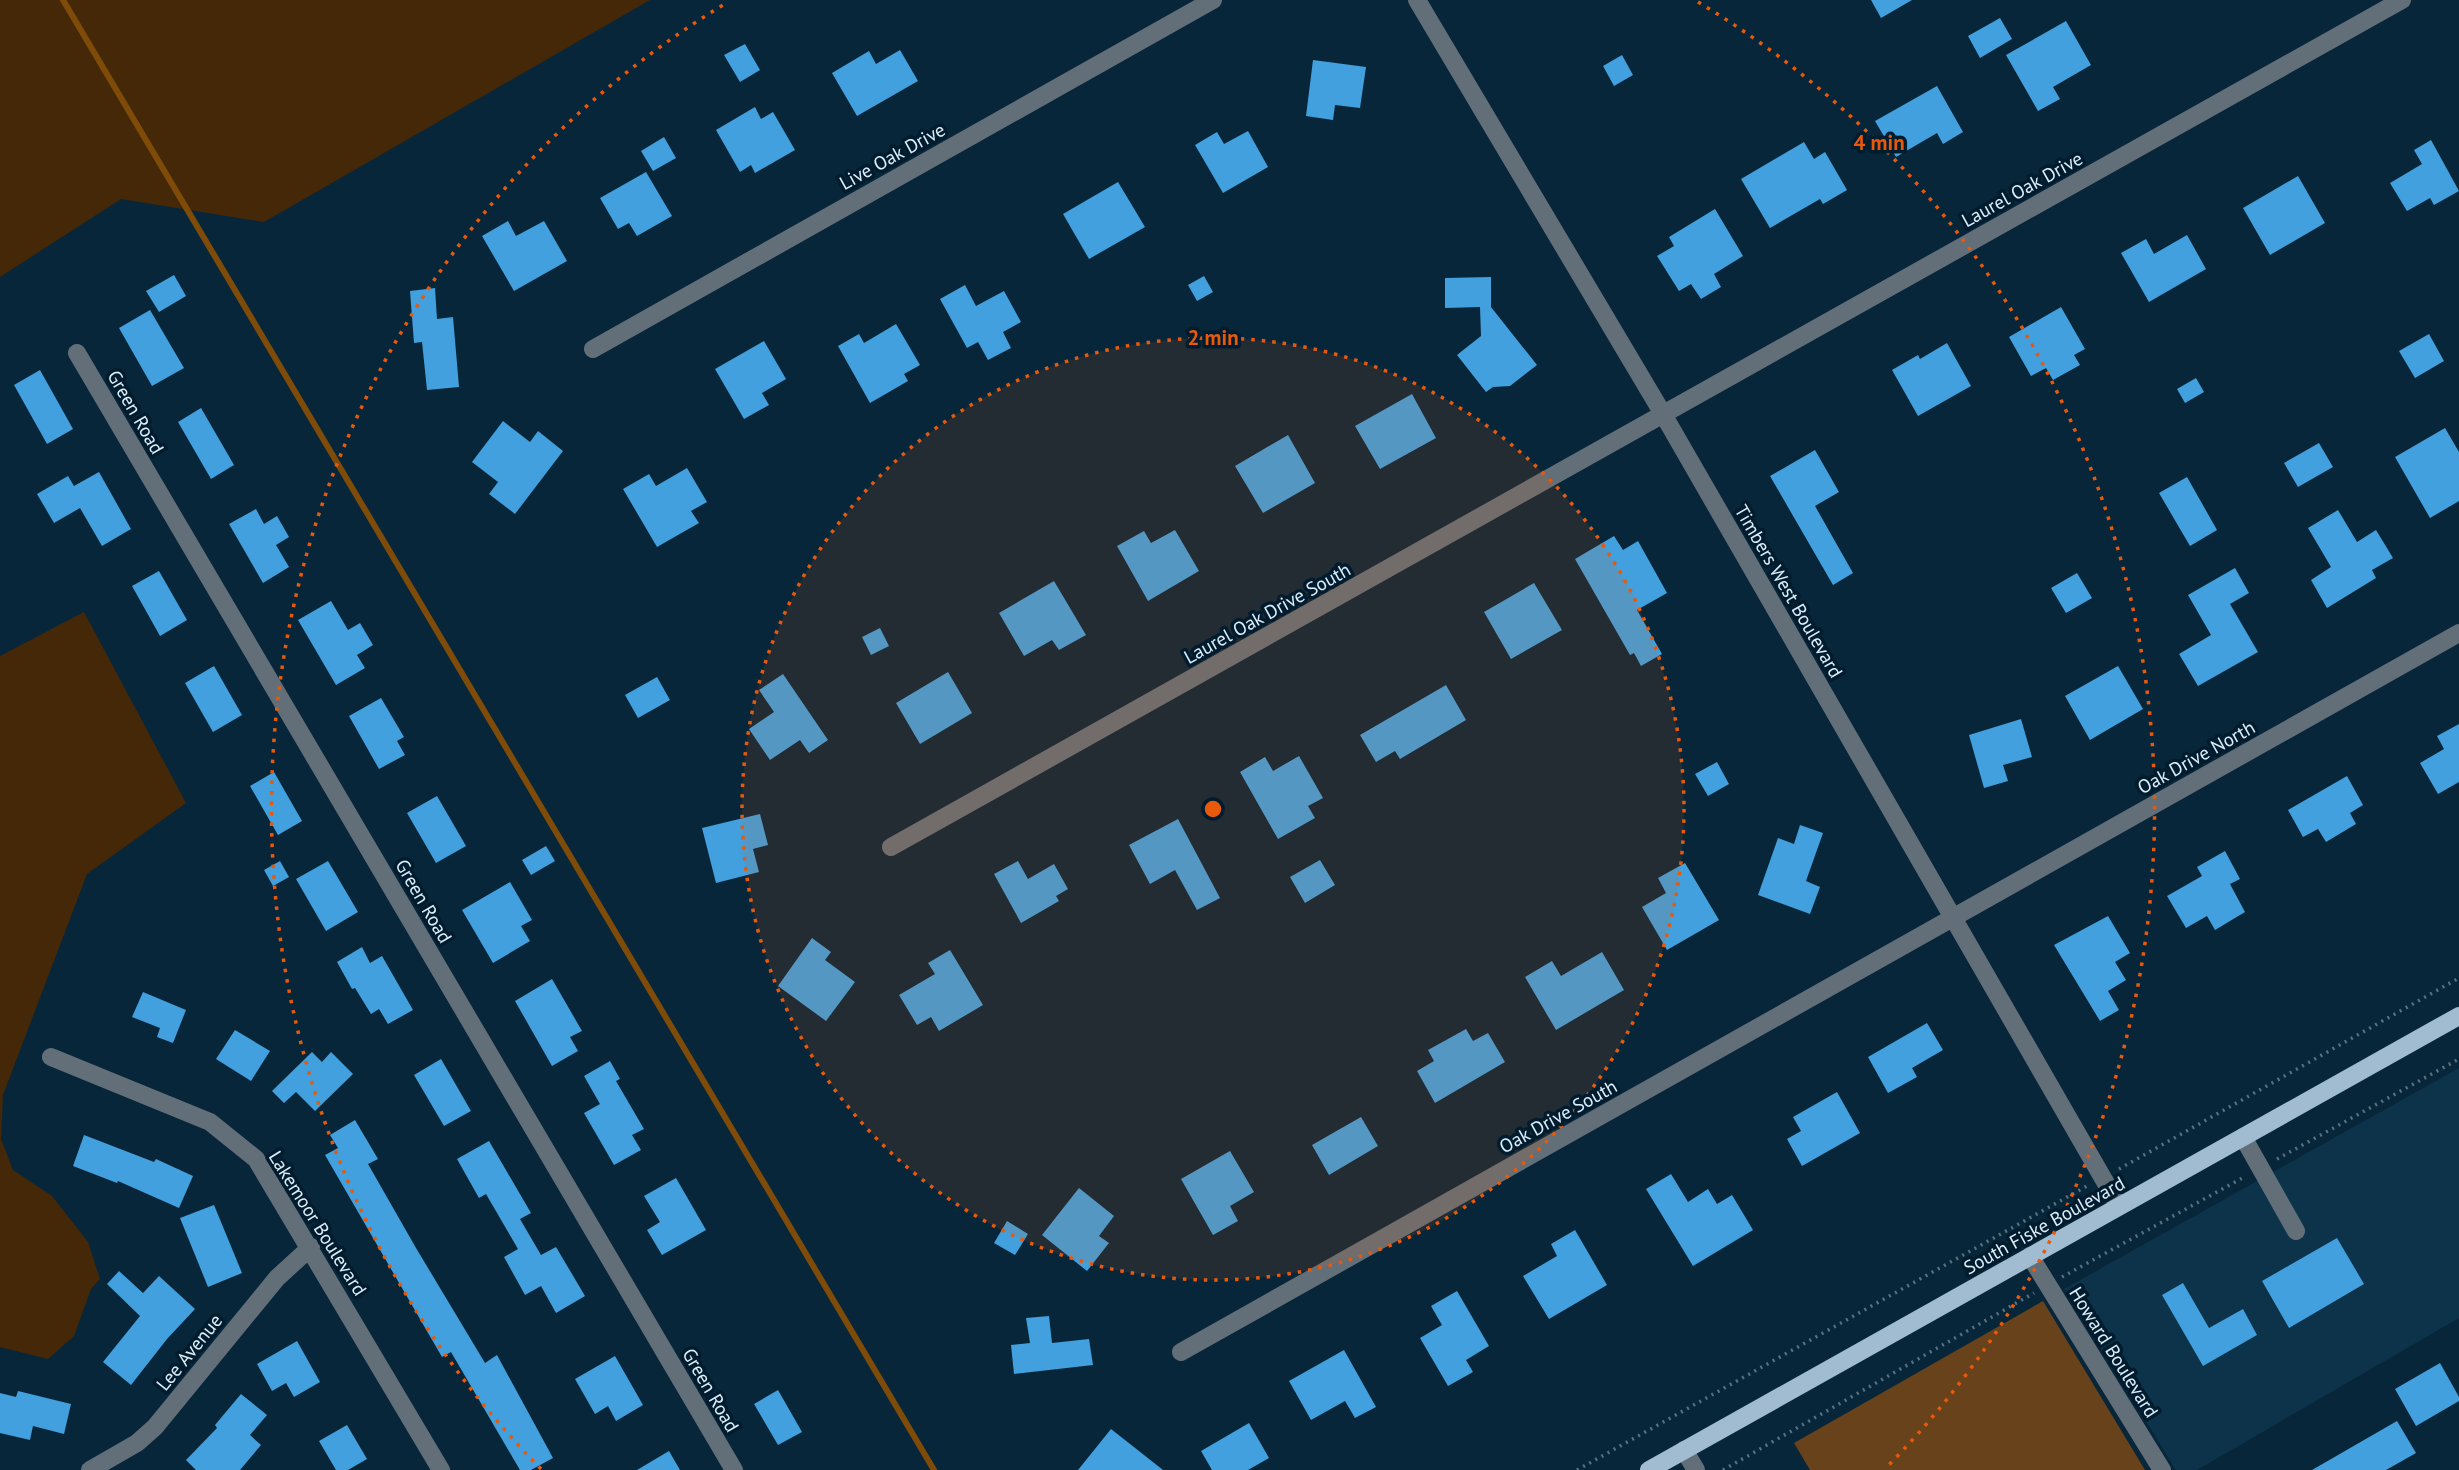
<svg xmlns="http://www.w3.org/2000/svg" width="2459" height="1470" viewBox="0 0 2459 1470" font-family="'PT Sans',sans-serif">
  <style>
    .built { fill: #0c334a }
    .green { fill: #442808 }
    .forest { fill: #68421a }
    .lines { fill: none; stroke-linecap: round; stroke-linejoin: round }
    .stream { stroke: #7f4b08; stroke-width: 6 }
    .building { fill: #41a0dd }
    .path { stroke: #597283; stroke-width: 3.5; stroke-dasharray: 2 5; stroke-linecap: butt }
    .minor { stroke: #626f79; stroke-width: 18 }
    .major { stroke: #a1bcd1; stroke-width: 18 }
    .ring { fill: none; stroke: #e8590c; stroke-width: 3.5; stroke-dasharray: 3.5 7 }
    .labels { text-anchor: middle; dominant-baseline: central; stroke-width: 7; stroke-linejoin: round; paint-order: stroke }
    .street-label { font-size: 19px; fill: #ddeefb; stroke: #001c2e }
    .centre { fill: #e8590c; stroke: #001c2e; stroke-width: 3.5 }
    .ring-label { font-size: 21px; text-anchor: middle; font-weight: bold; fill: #e8590c; stroke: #001c2e; stroke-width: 7; stroke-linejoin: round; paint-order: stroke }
  </style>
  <rect width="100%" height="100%" fill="#082639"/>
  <path class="built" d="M2459 1068V1318L2197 1470H2176L2064 1289Z"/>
  <path class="green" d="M0 0H650L264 222 121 199 0 277Z
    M84 612 186 803 87 874 3 1095 1 1139 13 1170 52 1196 88 1242 100 1279 91 1289 74 1336 48 1359 0 1347V656Z"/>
  <path class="forest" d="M2043 1301 2145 1470H1810L1794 1443Z"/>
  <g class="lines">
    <path class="stream" d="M63 0 934 1470"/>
  </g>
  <path class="building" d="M1871 0H1912L1881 18Z
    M2000 18 2012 39 1980 58 1968 36Z
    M2066 21 2091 65 2053 87 2060 99 2038 111 2006 55Z
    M745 44 760 70 740 82 724 55Z
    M900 50 918 81 857 116 832 73 869 51 876 64Z
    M1622 55 1633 75 1614 86 1603 66Z
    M1313 60 1366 67 1360 108 1335 105 1333 120 1306 116Z
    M1937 86 1963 132 1943 144 1937 133 1896 157 1875 121Z
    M755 107 761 119 773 112 795 150 755 173 751 165 740 172 716 130Z
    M1248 131 1268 167 1223 193 1195 145 1217 132 1224 144Z
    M664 137 676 158 653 171 641 151Z
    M2431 140 2459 191 2434 205 2430 198 2407 211 2390 183 2422 164 2414 150Z
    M1804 142 1814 159 1825 152 1847 190 1823 204 1820 199 1770 228 1741 179Z
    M646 172 672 216 637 236 629 223 618 229 600 198Z
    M2298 176 2325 223 2270 255 2243 208Z
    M1118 182 1145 227 1089 259 1063 214Z
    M1715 209 1743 256 1714 274 1721 287 1701 299 1691 284 1679 291 1657 256 1674 246 1669 237Z
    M508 221 516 236 544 221 567 261 514 291 482 236Z
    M2187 235 2206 269 2149 302 2121 253 2146 239 2154 254Z
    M174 275 186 296 159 312 146 291Z
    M1204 276 1213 292 1197 301 1188 285Z
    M1491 277V307L1537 365 1510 386 1493 387 1486 392 1457 355 1481 336 1480 307 1445 308V278Z
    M965 285 976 306 1004 291 1021 322 1003 332 1011 348 988 360 978 342 967 348 940 299Z
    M435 288 437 319 453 317 459 387 427 390 422 342 414 343 410 291Z
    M2061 307 2085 349 2074 355 2080 365 2053 380 2046 368 2031 376 2009 337Z
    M150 310 184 368 152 386 119 328Z
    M896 324 920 365 904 374 908 381 870 403 838 346 859 334 864 343Z
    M2429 334 2444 361 2415 378 2399 351Z
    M764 341 786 379 762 393 769 405 744 419 715 369Z
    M1947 343 1971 386 1918 416 1892 370 1918 355 1920 359Z
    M40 370 73 429 47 444 14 385Z
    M2196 378 2204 392 2185 403 2177 389Z
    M1412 394 1436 438 1380 469 1355 426Z
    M201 408 234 465 211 479 178 422Z
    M503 421 530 442 538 431 563 451 515 514 489 494 498 482 472 462Z
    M2445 428 2459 452V501L2430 518 2395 457Z
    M1288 435 1315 483 1263 513 1235 466Z
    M2319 443 2333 467 2298 487 2284 463Z
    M1815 450 1839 492 1815 506 1853 573 1833 585 1770 476Z
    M687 468 707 502 691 511 699 523 657 547 623 489 649 474 656 486Z
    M99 472 131 529 102 546 80 508 54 523 37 494 68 476 74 486Z
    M2187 477 2217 530 2190 546 2159 493Z
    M256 509 264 524 277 516 289 537 276 545 289 567 263 583 229 524Z
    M2338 510 2357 542 2376 530 2393 558 2372 570 2376 578 2327 608 2311 580 2331 567 2308 528Z
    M1175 530 1199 571 1148 601 1117 546 1144 531 1151 543Z
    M1614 536 1623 550 1638 541 1667 593 1637 610 1662 654 1641 666 1634 653 1630 655 1575 559Z
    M2235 568 2249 593 2230 604 2258 652 2198 686 2179 654 2211 635 2188 595Z
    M159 571 187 620 160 636 132 586Z
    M2077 573 2092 598 2066 613 2051 588Z
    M1054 581 1086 635 1059 650 1052 640 1024 656 999 613Z
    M1534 583 1562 630 1511 659 1484 612Z
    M331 601 348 630 360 623 373 645 357 655 365 668 336 685 298 620Z
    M880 628 889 646 871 655 862 637Z
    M214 666 242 715 213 732 185 683Z
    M2118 666 2143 709 2090 740 2065 696Z
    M948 672 972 713 920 744 896 703Z
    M783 674 828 740 809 753 800 740 770 760 749 729 774 712 759 690Z
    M657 677 670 700 638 718 625 695Z
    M1446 685 1466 720 1400 759 1395 751 1376 762 1360 735Z
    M381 698 404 737 397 741 405 755 379 769 349 716Z
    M2021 719 2032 757 2003 765 2008 781 1984 788 1969 735Z
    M2459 724V782L2438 794 2420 763 2444 749 2437 736Z
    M1299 756 1323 798 1308 806 1315 818 1278 839 1240 772 1265 757 1273 771Z
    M1717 762 1729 784 1708 796 1695 774Z
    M274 772 302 821 278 835 250 786Z
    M2347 776 2363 805 2350 813 2356 824 2326 842 2318 829 2303 837 2288 810Z
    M437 796 466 846 436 863 407 813Z
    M760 814 768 845 753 849 759 872 716 883 702 828Z
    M1178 819 1220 898 1197 910 1175 870 1150 884 1129 845Z
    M1800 825 1823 833 1806 881 1820 887 1810 914 1758 895 1778 838 1794 844Z
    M546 846 555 861 531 875 522 860Z
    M2225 851 2240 879 2230 884 2245 912 2215 930 2207 916 2186 928 2167 896 2202 876 2197 867Z
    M1320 860 1335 885 1305 903 1290 877Z
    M280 861 289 877 273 886 264 870Z
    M328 861 358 912 326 931 296 879Z
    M1018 861 1028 879 1054 864 1068 889 1056 896 1059 901 1021 923 994 874Z
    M1685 863 1719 920 1667 950 1642 907 1666 893 1658 878Z
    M510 882 532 920 521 926 530 941 493 963 462 910Z
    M2108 916 2130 953 2115 962 2126 980 2108 991 2119 1010 2100 1021 2054 945Z
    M812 938 831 952 825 960 855 982 826 1021 778 986Z
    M362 947 370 963 382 956 413 1010 388 1024 379 1009 371 1014 355 988 352 989 337 962Z
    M950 950 983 1005 939 1031 931 1017 917 1025 899 995 935 974 928 963Z
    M1602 952 1624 990 1556 1030 1525 977 1552 961 1561 976Z
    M552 979 582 1031 570 1037 578 1051 552 1066 515 1001Z
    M143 992 186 1010 173 1043 157 1037 160 1028 132 1017Z
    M1927 1023 1943 1050 1912 1068 1917 1077 1888 1093 1868 1057Z
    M1466 1029 1473 1041 1488 1033 1505 1062 1435 1103 1417 1071 1434 1061 1428 1050Z
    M235 1030 270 1051 251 1081 216 1059Z
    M312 1052 322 1062 331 1052 353 1074 315 1111 296 1092 284 1103 272 1091Z
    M441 1059 471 1111 444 1126 414 1075Z
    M610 1061 620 1079 616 1081 644 1129 632 1135 641 1150 614 1165 584 1113 600 1104 584 1076Z
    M1837 1092 1860 1133 1802 1166 1787 1139 1801 1131 1793 1117Z
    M1361 1117 1378 1146 1329 1175 1312 1145Z
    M355 1120 378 1159 368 1164 416 1248 485 1363 497 1355 553 1458 531 1470H520L451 1352 442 1357 325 1155 338 1148 330 1135Z
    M84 1135 154 1162 156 1159 193 1176 179 1208 118 1181 117 1183 73 1166Z
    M489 1141 531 1213 520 1219 541 1255 556 1247 585 1296 556 1313 541 1286 525 1295 504 1257 518 1249 486 1194 479 1198 457 1159Z
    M1230 1151 1254 1192 1230 1206 1238 1221 1213 1235 1181 1179Z
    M1671 1174 1688 1202 1708 1189 1717 1204 1732 1195 1753 1230 1693 1266 1646 1189Z
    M676 1178 706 1230 662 1255 647 1230 660 1222 644 1196Z
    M1079 1188 1114 1216 1099 1236 1109 1243 1087 1271 1042 1235Z
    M214 1205 242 1273 208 1287 180 1218Z
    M1007 1221 1028 1234 1015 1255 994 1243Z
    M1575 1230 1607 1285 1549 1319 1523 1276 1557 1256 1551 1244Z
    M2337 1238 2364 1284 2289 1328 2262 1281Z
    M119 1271 143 1293 159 1276 195 1309 167 1339 131 1385 103 1362 140 1316 107 1284Z
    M2183 1283 2209 1328 2243 1309 2257 1335 2203 1366 2162 1295Z
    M1457 1291 1489 1346 1466 1360 1473 1372 1448 1386 1420 1338 1442 1325 1431 1306Z
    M1049 1316 1052 1343 1089 1339 1093 1365 1014 1374 1011 1345 1030 1343 1026 1318Z
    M297 1341 320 1382 294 1397 286 1383 272 1391 257 1364Z
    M1344 1350 1376 1407 1355 1418 1345 1401 1311 1420 1289 1381Z
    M615 1356 643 1405 616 1421 608 1406 595 1414 575 1379Z
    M2440 1363 2459 1397V1401L2416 1426 2395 1389Z
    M778 1390 802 1432 778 1445 754 1404Z
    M18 1391 71 1404 64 1434 33 1426 30 1440 0 1433V1393L16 1397Z
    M241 1394 267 1415 250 1435 261 1445 240 1470H196L186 1460 217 1428 215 1425Z
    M2397 1421 2416 1453 2386 1470H2312Z
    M1249 1423 1269 1458 1248 1470H1212L1201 1451Z
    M347 1425 367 1459 348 1470H336L319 1441Z
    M1111 1429 1163 1470H1078Z
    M669 1451 680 1470H637Z"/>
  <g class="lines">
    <path class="path" d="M2277 1159 2459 1059
      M2119 1169 2459 978
      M2062 1277 2246 1176
      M1577 1470 2087 1186
      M1723 1470 2034 1293"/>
    <path class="minor" d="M1417 0 1663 414 2119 1206
      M593 349 1213 0
      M77 353 734 1470
      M891 847 2402 0
      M51 1057 210 1122 256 1159 441 1470
      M2243 1137 2296 1231
      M2030 1256 2162 1470
      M1181 1352 2459 633
      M1684 1450 1696 1470
      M90 1470 137 1443 155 1427 277 1278 311 1247"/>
    <path class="major" d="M1649 1470 2459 1016"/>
  </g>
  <circle cx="1213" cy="809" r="471" fill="#e8590c" fill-opacity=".12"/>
  <g class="ring">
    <circle cx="1213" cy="809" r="471"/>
    <path d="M541 1469A942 942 0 0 1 728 2M1698 2A942 942 0 0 1 1885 1469"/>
  </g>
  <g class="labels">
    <g class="street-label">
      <text transform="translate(892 156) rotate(-29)">Live Oak Drive</text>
      <text transform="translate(2022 189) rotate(-29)">Laurel Oak Drive</text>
      <text transform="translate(136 412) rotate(60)">Green Road</text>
      <text transform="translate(1789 591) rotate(60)">Timbers West Boulevard</text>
      <text transform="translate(1267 613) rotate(-29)">Laurel Oak Drive South</text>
      <text transform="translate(2196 757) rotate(-29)">Oak Drive North</text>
      <text transform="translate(424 901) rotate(60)">Green Road</text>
      <text transform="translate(1558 1116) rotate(-29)">Oak Drive South</text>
      <text transform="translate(318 1223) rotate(58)">Lakemoor Boulevard</text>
      <text transform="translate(2044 1225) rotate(-29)">South Fiske Boulevard</text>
      <text transform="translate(189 1352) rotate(-51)">Lee Avenue</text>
      <text transform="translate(2114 1352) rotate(58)">Howard Boulevard</text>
      <text transform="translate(711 1390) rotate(60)">Green Road</text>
    </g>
  </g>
  <circle cx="1213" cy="809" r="10" class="centre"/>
  <g class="ring-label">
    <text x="1879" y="150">4 min</text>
    <text x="1213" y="345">2 min</text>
  </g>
</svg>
